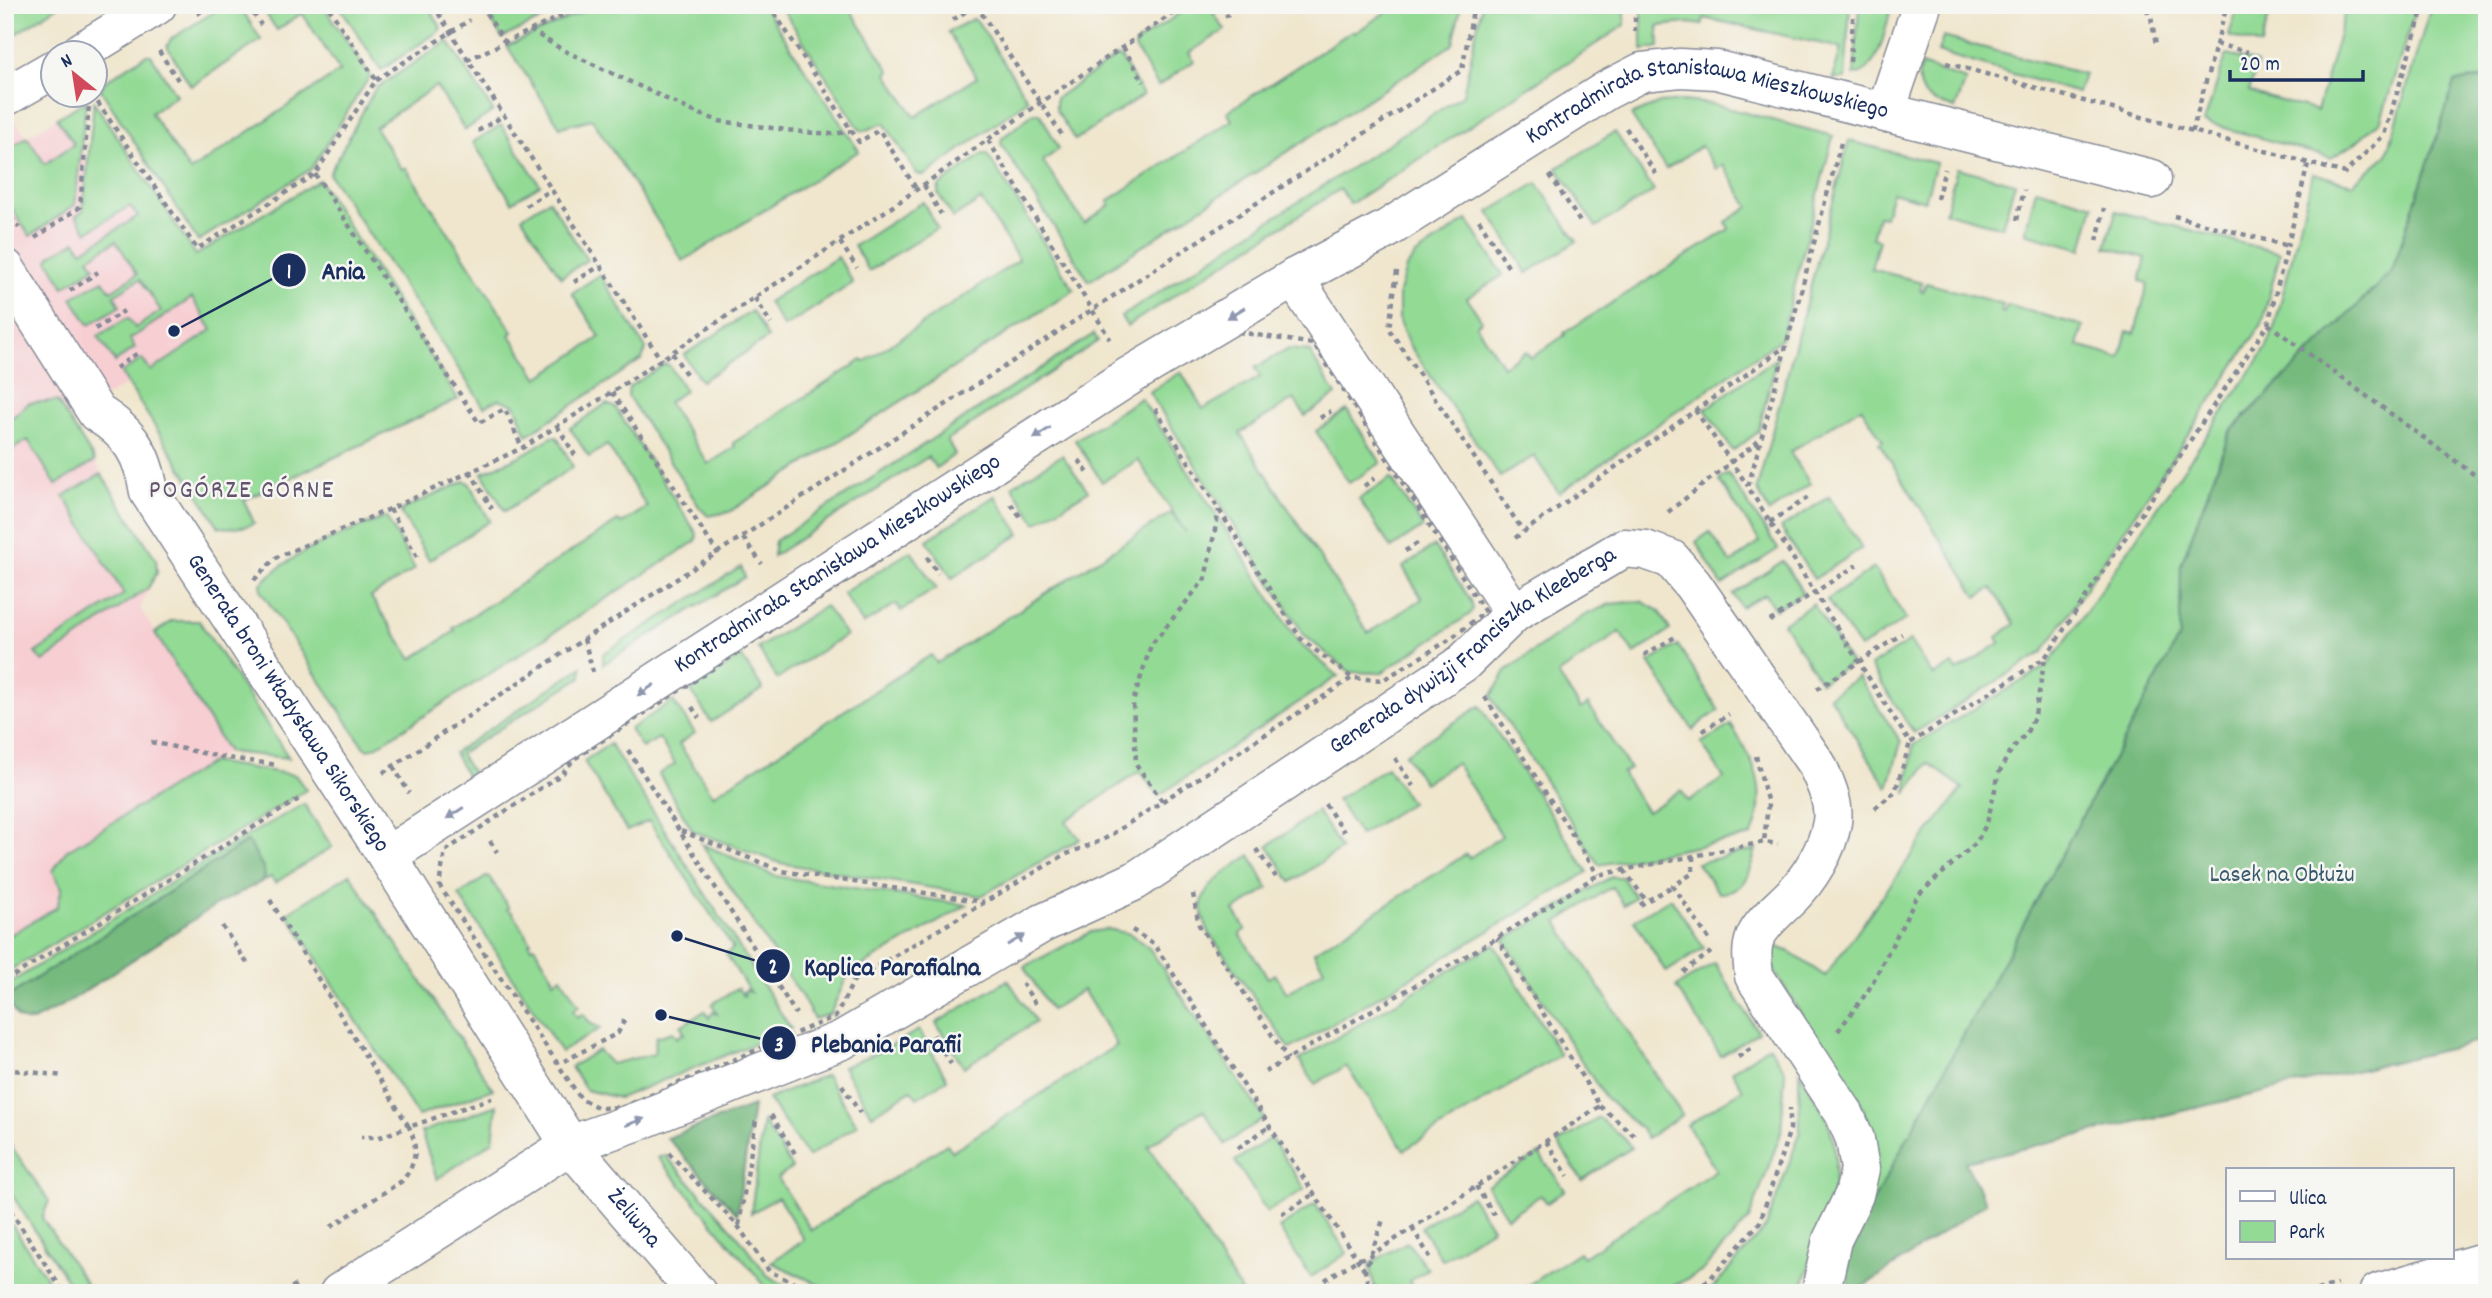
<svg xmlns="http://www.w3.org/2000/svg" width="2492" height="1298" viewBox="0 0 2492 1298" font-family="Dekko,sans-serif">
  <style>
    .built { fill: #f7cfd3 }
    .green { fill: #93da95; stroke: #57847a; stroke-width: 2 }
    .forest { fill: #76ba7e; stroke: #48746e; stroke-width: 2 }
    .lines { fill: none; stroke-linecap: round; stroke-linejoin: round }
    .minor-casing { stroke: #868a96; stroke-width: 41 }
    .path { stroke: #868a96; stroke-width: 4.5; stroke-dasharray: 5 5; stroke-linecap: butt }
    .minor { stroke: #fff; stroke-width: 38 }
    .oneway { fill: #8d97ae }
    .labels { text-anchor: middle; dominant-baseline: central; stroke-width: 5; stroke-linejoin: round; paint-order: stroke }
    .street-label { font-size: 24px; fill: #1b2f5e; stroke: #f6f6f2 }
    .park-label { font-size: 24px; fill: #395a6c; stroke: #f6f6f2 }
    .neighbourhood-label { font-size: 26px; letter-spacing: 2px; fill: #62536e; stroke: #f6f6f2 }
    .leader { fill: none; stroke: #1b2f5e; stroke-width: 2.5 }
    .callout-dot { fill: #1b2f5e; stroke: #f6f6f2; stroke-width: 2.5 }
    .mark-label { font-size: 21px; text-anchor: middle; font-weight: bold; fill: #fff }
    .callout-label { font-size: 26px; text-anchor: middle; font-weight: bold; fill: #1b2f5e; stroke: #f6f6f2; stroke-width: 5; stroke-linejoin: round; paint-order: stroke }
  </style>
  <rect width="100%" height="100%" fill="#f6f6f2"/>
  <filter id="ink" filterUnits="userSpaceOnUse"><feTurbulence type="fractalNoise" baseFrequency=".0143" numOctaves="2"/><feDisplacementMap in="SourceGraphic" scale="14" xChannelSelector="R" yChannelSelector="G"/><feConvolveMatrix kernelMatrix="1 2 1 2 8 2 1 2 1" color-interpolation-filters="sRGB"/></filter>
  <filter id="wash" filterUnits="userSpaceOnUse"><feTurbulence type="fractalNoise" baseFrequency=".00686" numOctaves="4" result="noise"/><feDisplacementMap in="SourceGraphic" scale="28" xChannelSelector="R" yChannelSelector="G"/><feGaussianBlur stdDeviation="1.57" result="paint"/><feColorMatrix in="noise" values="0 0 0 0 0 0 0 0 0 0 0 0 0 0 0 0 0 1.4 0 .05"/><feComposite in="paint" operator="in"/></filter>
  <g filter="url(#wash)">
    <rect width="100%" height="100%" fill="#f0e6cd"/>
    <path class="built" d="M5 108 27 137 57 118 74 144 134 209 213 330 151 371 67 418 156 559 157 573 140 608 228 752 66 851 53 871 61 892 57 907 5 938Z"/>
    <path class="green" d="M5 5H60L5 41Z
      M225 5H239L261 40 191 86 167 46 171 39Z
      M260 5H323L370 76 311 169 198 241 101 90 103 83 146 55H151L176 95 151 113 190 171 340 71 302 13 277 30Z
      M339 5H427L441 27 439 31 381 70Z
      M482 5H572L502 38Z
      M597 5H763L859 151 683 261 592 119 560 127 507 46Z
      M780 5H847L890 71 887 74 915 117 977 77 948 32 973 19 978 22 1028 100 930 172 923 176 917 174 884 123 864 131 860 130Z
      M1192 5H1208L1225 30 1189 53 1194 61 1158 86 1135 48 1136 43Z
      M1396 5H1461L1453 44 1089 281 1001 144 1002 138 1034 113H1040L1059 149 1043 161 1084 223 1110 205 1108 201 1232 120 1227 112 1352 31 1355 33Z
      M1482 5H1625V25L1350 204 1340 189 1127 326 1121 317 1463 95Z
      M1642 5H1850L1845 79H1833L1841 48 1704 18 1702 25 1688 23 1658 26 1659 47 1642 50Z
      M1859 5H1892C1885 27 1881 71 1854 75Z
      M2238 5H2272L2261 45 2229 36Z
      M2347 5H2417L2381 120 2355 143 2331 158 2204 122 2226 56 2231 55 2257 64 2249 92 2317 111Z
      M2431 5H2487V77L2455 82 2392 271 2230 431 2181 565 2180 636 1869 1209V1125L1861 1104 1828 1058 1772 967 1769 955 1773 945 1790 952 1825 976 1924 838 1963 788 1928 763 1906 794 1913 745 2047 666 2070 635 2266 349 2274 329 2313 173 2352 184 2387 155Z
      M1943 37 2084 74 2078 93 1938 52Z
      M448 41 493 111 465 130 436 86 375 127 402 169 406 168 513 332 510 335 538 378 600 337 572 293 600 275 646 349 642 359 527 435 515 405 499 399 484 407 329 174 375 89Z
      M1116 57 1121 58 1143 95 1075 140 1056 110V98Z
      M1921 65 1966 80 1955 109C1930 100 1912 97 1921 65Z
      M86 101 75 205 30 236 5 198V151L27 137 45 164 74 144 57 118Z
      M1683 101 1712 104 1833 136 1781 339 1559 493 1534 456 1500 477 1408 343 1399 321V292L1406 268 1416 255 1467 220 1503 275 1467 298 1482 321 1476 325 1503 366 1526 351 1531 358 1565 335 1564 333 1729 229 1726 222 1749 207 1723 165 1716 169 1701 146 1666 169 1631 115 1660 103Z
      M94 102 196 255 319 180 458 399 244 500 254 523C244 529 230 528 219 527L121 373 142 359 151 371 212 330 192 298 130 339 135 348 115 362 98 336 128 318 135 328 161 311 140 279 114 295 120 306 89 325 72 298 103 280 111 291 137 274 116 241 89 258 95 267 64 287 48 260 50 256 76 241 82 251 138 216 130 206 87 232 76 215 83 211Z
      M501 125 540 185 512 202 473 142Z
      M1615 132 1654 191 1596 227 1557 168Z
      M1849 141 1936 163 1925 201 1892 192 1885 217 1878 216 1872 238 1879 240 1871 269 1922 282 1920 290 1923 292 1926 283 2003 304 2001 312 2004 313 2007 305 2083 326 2078 346 2120 358 2127 331 2135 333 2148 283 2140 281 2146 258 2106 247 2116 211 2280 253 2262 324 2043 652 1914 733 1870 666 1910 641 1933 676 1953 664 1957 671 2000 643 1997 637 2015 624 1992 588 1977 597 1879 443 1883 441 1861 407 1790 452 1810 484 1769 512 1757 489Z
      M983 154H987L1074 290 729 512 708 516 700 508 628 396 629 387 665 364 669 365 685 391 668 402 708 464 735 447 733 443 862 360 864 362 1019 260 981 200 953 218 938 193 939 186Z
      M1957 168 2015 183 2002 227 1945 212Z
      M1537 183 1577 241 1527 273 1489 212Z
      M2036 189 2094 205 2082 249 2025 233Z
      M549 200 587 260 561 277 522 217Z
      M923 202 937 228 869 271 854 246Z
      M838 257 853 283 784 327 768 302Z
      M752 311 768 338 701 381 684 355Z
      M1094 334 1098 341 947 440 955 454 936 468 928 457 773 556 775 541Z
      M1289 349 1309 351 1336 395 1305 416 1294 399 1240 433 1368 633 1422 599 1403 567 1434 546 1471 601 1473 609 1470 614 1381 673 1350 672 1305 636 1149 392 1181 372 1203 409 1260 377 1255 368Z
      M1777 358 1758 432 1733 451 1705 409Z
      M1141 398 1299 643 1338 676 1158 796 1140 771 1066 821 1080 839 981 896 780 863 693 831 659 774 675 764 659 738 642 748 630 729 673 701 695 733 679 744 713 795 931 655 937 663 1171 513 1186 533 1138 460 1102 482 1075 440Z
      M57 401 95 461 56 485 28 440 5 454V424L29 403Z
      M606 404 615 407 697 534 696 541 377 746 368 750 363 746 261 591V584C290 551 346 534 386 517L415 569 371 597 412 659 455 631 453 628 618 521 621 524 647 507 607 445 589 457 570 428Z
      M1347 410 1381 463 1349 483 1316 431Z
      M552 437H557L573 467 505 511 482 473 522 455Z
      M1062 455 1088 491 1036 523 1012 486Z
      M101 474 156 559 157 573 148 588 43 662 35 653 124 594 64 496Z
      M1728 474 1778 549 1722 585 1696 542 1710 532 1731 563 1760 542 1719 480Z
      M1391 478 1423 527 1391 548 1359 499Z
      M465 481 469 483 490 521 429 560 401 513 403 509Z
      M995 496 1020 534 952 578 927 540Z
      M1829 497 1862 548 1814 579 1781 528Z
      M911 551 936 588 901 611 896 604 863 624 843 593Z
      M1783 561 1803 593 1775 610 1765 594 1741 607 1733 594Z
      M741 567 745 577 603 664V654Z
      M1874 568 1906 619 1860 648 1827 600Z
      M1641 601 1659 611 1670 630 1634 654 1620 632 1558 674 1581 709 1588 704 1630 769 1622 773 1647 812 1681 790 1688 801 1724 778 1701 743 1731 725C1756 765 1769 789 1752 836L1599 865 1491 697 1506 671 1585 615 1610 604Z
      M1813 604 1851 664 1821 682 1783 623Z
      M825 606 846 635 777 679 758 648Z
      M172 621H199L289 758 228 752 155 633Z
      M1678 645 1719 711 1704 720 1693 730 1649 662Z
      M741 656 763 689 711 722 691 691Z
      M582 667 581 677 460 754 473 775 468 778 454 753Z
      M1858 677 1901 742 1888 788 1829 696Z
      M1480 706 1588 872 1290 1049 1209 933C1207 926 1203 919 1202 912 1198 885 1232 869 1250 855L1268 888 1234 911 1246 929 1240 934 1268 978 1275 974 1287 993 1324 969 1314 952 1466 854 1469 858 1502 836 1456 763 1424 783 1405 754Z
      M610 744 791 1029 619 1098 586 1090 571 1067 598 1050 611 1064 654 1054 656 1037 673 1032 677 1038 683 1033 685 1035 681 1026 705 1011 709 1018 713 1012 717 1014 712 1004 738 988 743 996 745 995 743 992 746 990 750 992 726 954 733 948 649 821 627 831 584 761Z
      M212 762 295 775 306 790 5 973V938L57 907 62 888 53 871 66 851Z
      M1387 767 1411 803 1360 835 1337 800Z
      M304 804 332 847 275 883 271 877 261 882 265 876 247 841 5 999V986L243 838Z
      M1317 811 1341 849 1291 882 1268 846Z
      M702 844 775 876 967 905 848 974 830 1014 814 1019 802 997Z
      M1756 849C1750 870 1746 894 1719 893L1697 863Z
      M350 874 361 891 493 1089 418 1116 287 913Z
      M486 877 490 878 509 908 507 909 512 912 531 942 529 943 531 947 534 946 553 977H552L554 981 561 977 579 1006 573 1010 577 1017 583 1014 591 1024 601 1028 561 1052 459 895Z
      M1611 877H1622L1635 897 1624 905 1612 887 1557 922 1682 1115 1647 1138 1642 1130 1604 1096 1504 940Z
      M1671 898 1704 948 1666 972 1634 920Z
      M1108 929 1130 934 1149 948 1264 1118 1225 1144 1203 1110 1148 1146 1242 1293H836L771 1262 804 1240 778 1197 751 1213 763 1121 792 1168 778 1178 811 1230 947 1144 952 1151 1117 1045 1083 990 1051 1010 1024 967 1091 932Z
      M1494 944 1560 1055 1404 1150 1346 1066 1315 1084 1299 1060Z
      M1715 963 1758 1032 1721 1056 1676 987Z
      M1008 980 1036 1022 964 1067 936 1023Z
      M919 1030 947 1079 917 1098 911 1090 872 1115 843 1067 887 1048Z
      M1769 1046 1785 1071 1781 1133 1749 1219 1701 1272 1660 1293H1516L1579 1252 1583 1257 1716 1170 1687 1125 1743 1089 1732 1071Z
      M1799 1072C1807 1085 1817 1099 1824 1113 1853 1170 1820 1233 1802 1288L1799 1293H1704L1713 1288 1766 1227 1800 1133Z
      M826 1075 857 1125 808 1157 768 1099Z
      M497 1105 493 1141 437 1179 421 1132Z
      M1599 1118 1626 1140 1631 1148 1582 1180 1558 1143Z
      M5 1137 49 1201 42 1218 92 1293H75L5 1184Z
      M1271 1138 1305 1189 1267 1212 1235 1161Z
      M1539 1154 1565 1190 1547 1203 1541 1195 1507 1217 1487 1186Z
      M665 1155 734 1231 768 1276 799 1293H771L658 1158Z
      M1471 1196 1492 1228 1442 1260 1421 1227Z
      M1315 1204 1347 1253 1311 1277 1279 1228Z
      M5 1214 56 1293H5Z
      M1407 1242 1428 1269 1409 1281 1416 1293H1376L1369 1264Z"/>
    <path class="forest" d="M2487 77V1040L1965 1162 1986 1203 1854 1293H1849L1847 1255 1869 1209 2180 636 2181 565 2231 431 2392 271 2455 82Z
      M248 841 263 867 265 876 261 882 216 905 67 1003 33 1021H24L17 1017 11 1007 9 996Z
      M753 1106 737 1214 667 1138Z"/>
  </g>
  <g filter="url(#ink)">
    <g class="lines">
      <defs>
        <g id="minor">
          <path d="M81 52 157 5"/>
          <path d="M5 97 52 70"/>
          <path d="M1885 113 1922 5"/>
          <path id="s1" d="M5 268 97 413C130 433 143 454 149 492L387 856 570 1145 697 1293"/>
          <path d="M1294 278 1514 613"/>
          <path id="s2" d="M387 856 1131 375 1294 278 1387 229 1607 90 1642 72 1680 68 1717 70 2152 179"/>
          <path id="s3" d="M339 1293 570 1145 638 1121 842 1040 1043 923 1135 881 1463 663 1514 613 1624 548 1645 550 1671 559 1693 585 1817 765C1825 782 1835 803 1832 822 1828 849 1809 879 1791 897 1778 910 1762 922 1755 938 1750 951 1753 963 1754 976L1844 1113 1855 1139 1860 1169 1854 1195 1832 1240 1823 1281 1825 1293"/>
          <path d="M2378 1293 2487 1261"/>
        </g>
      </defs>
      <use href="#minor" class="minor-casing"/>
      <path class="path" d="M248 5 261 25
        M433 5 661 360
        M481 5 504 41
        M769 5 859 142 879 130 917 190
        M976 5 1062 135
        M1221 5 1228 17
        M2127 5 2150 12 2156 44
        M197 14 211 5
        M953 20 975 5
        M530 30 563 50 605 70 692 111 719 121 802 132 833 134 852 131
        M1635 32V5
        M2216 44 2248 52
        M1123 47 1144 82
        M159 51 178 80
        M467 60 585 5
        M1850 62 1854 5
        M1946 63 2345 173 2384 135 2424 5
        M376 80 470 20
        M92 94 197 249 315 174 376 80 327 5
        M1626 128 1656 174
        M478 131 503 116
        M2192 132 2227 5
        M988 140 1110 339
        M1841 143 1748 487 1910 743 2045 658 2268 324 2308 164
        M315 174 479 423 505 409 522 448
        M1550 175 1582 225
        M924 185 941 214
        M1937 199 1945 169
        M526 206 551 190
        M5 209 19 228
        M2174 216 2288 246
        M1479 220 1510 270
        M2017 220 2024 190
        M35 238 80 207 90 94
        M2097 241 2104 208
        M840 242 857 268
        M1397 271 1389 329 1523 531
        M574 282 600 266
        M70 291 98 272
        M755 298 771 324
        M2268 324 2487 484
        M95 329 124 311
        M1238 332 1314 344 1485 612 1449 640 1383 680 1352 678 1103 840 1064 855 854 980 836 1016 623 1107 599 1108 581 1099 439 885 445 851 562 774 574 759 1142 389Z
        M672 353 688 377
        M116 368 138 353
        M612 392 718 554
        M1155 409 1301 639 1352 678
        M1695 410 1748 486
        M1320 418 1331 411
        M557 426 575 455
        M1079 460 1090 476
        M470 471 492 509
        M1364 486 1375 478
        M1011 504 1023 520
        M390 509 417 557
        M1668 512 1760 440
        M1770 522 1812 495
        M743 538 762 564
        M1515 538 1785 347
        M1405 551 1419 542
        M927 557 938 574
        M254 580 277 557 390 509 522 448 612 392 896 204 1040 103 1185 5
        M1770 621 1857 565
        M584 639 593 672
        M1644 655 1677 636
        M1817 689 1902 634
        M1485 697 1598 875
        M692 707 699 718
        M1703 731 1729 714
        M151 742 221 757 278 765
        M628 750 796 1014
        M1756 756 1768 804 1764 842
        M1395 758 1413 786
        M393 766 409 793
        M383 773 584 639 1462 70 1474 5
        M1162 801 1136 764 1133 702 1151 645 1205 579 1219 510
        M1325 804 1344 832
        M1875 808 1895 792 1910 743
        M681 831 782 871 984 902
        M490 841 497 852
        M1256 849 1276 877
        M1693 856V873L1673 886 1710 941
        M1624 870 1647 902
        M1193 894 1199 925 1288 1059
        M270 900 409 1127 492 1098
        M1640 905 1673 886
        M222 926 247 963
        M1132 930 1155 945 1270 1127 1365 1271
        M1683 972 1711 952
        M5 981 299 799
        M1022 983 1037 1006
        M1838 1031 1868 991 1918 895 1976 843 1987 823 1999 773 2008 755 2027 732 2035 715 2045 658
        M933 1035 951 1064
        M1738 1057 1752 1048
        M564 1061 618 1033 625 1019
        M5 1069 63 1076
        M1265 1072 1497 938 1598 875 1764 842 1778 844
        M842 1085 860 1113
        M1600 1106 1634 1135
        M771 1115 796 1155
        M1546 1141 1568 1176
        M1238 1148 1269 1127
        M669 1153 738 1226 769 1271 814 1293
        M1476 1186 1494 1215
        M5 1202 64 1293
        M1282 1214 1314 1194
        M739 1225 756 1120
        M331 1227 402 1181C416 1164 419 1148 409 1127L380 1137H361
        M1412 1228 1430 1257
        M1325 1280 1357 1260 1371 1255 1600 1106 1497 938
        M283 1293 297 1284
        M1370 1293 1365 1271 1384 1217
        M1686 1293 1709 1280 1760 1222 1790 1129V1108
        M2307 1293 2337 1284"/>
      <use href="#minor" class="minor"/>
    </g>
    <defs><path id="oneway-solid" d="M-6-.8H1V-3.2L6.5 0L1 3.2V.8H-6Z" transform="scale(1.75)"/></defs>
    <g class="oneway">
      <use href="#oneway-solid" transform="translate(1236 313) rotate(149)"/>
      <use href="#oneway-solid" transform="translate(1042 433) rotate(147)"/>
      <use href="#oneway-solid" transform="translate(646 690) rotate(147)"/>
      <use href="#oneway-solid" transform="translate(455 813) rotate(147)"/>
      <use href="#oneway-solid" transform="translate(1016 940) rotate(-30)"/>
      <use href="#oneway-solid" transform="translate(635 1122) rotate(-20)"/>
    </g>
  </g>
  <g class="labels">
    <g class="street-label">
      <text stroke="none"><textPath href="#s2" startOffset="1540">Kontradmirała Stanisława Mieszkowskiego</textPath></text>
      <text stroke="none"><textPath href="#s2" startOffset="537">Kontradmirała Stanisława Mieszkowskiego</textPath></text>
      <text stroke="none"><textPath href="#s3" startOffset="1309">Generała dywizji Franciszka Kleeberga</textPath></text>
      <text stroke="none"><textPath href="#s1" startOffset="523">Generała broni Władysława Sikorskiego</textPath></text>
      <text stroke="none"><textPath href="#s1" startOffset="1144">Żeliwna</textPath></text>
    </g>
    <g class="park-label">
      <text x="2282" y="876">Lasek na Obłużu</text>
    </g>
    <g class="neighbourhood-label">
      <text x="242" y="491">POGÓRZE GÓRNE</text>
    </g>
  </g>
  <path class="leader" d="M174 331L289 270M677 936L773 966M661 1015L779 1043"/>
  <g class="callout-dot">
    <circle cx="174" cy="331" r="7"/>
    <circle cx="677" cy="936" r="7"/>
    <circle cx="661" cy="1015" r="7"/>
    <circle cx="289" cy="270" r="18"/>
    <circle cx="773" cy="966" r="18"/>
    <circle cx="779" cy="1043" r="18"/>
  </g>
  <g class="mark-label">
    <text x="289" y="278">1</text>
    <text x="773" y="973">2</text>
    <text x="779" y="1051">3</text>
  </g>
  <g class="callout-label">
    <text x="343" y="279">Ania</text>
    <text x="892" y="975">Kaplica Parafialna</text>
    <text x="886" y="1052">Plebania Parafii</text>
  </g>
  <rect width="2492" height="1298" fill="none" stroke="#f6f6f2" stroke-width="28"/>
  <rect x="2226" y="1168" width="228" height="91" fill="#f6f6f2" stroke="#9ea6b7" stroke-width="2"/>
  <rect x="2240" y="1191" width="35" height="10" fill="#ffffff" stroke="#9ea6b7" stroke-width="2"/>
  <text x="2289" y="1204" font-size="21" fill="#1b2f5e">Ulica</text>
  <rect x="2240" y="1221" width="35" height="21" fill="#93da95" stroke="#9ea6b7" stroke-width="2"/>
  <text x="2289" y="1238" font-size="21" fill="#1b2f5e">Park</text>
  <g transform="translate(74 74) rotate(330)"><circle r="33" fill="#f6f6f2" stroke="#9ea6b7" stroke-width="2"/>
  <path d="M0-5L12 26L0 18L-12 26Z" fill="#d1495b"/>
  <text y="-10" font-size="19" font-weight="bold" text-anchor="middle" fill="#1b2f5e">N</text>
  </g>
  <path d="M2230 70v10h133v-10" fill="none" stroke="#1b2f5e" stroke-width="3.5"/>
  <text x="2240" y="70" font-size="21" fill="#1b2f5e" stroke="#f6f6f2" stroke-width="5" paint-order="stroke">20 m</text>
</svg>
